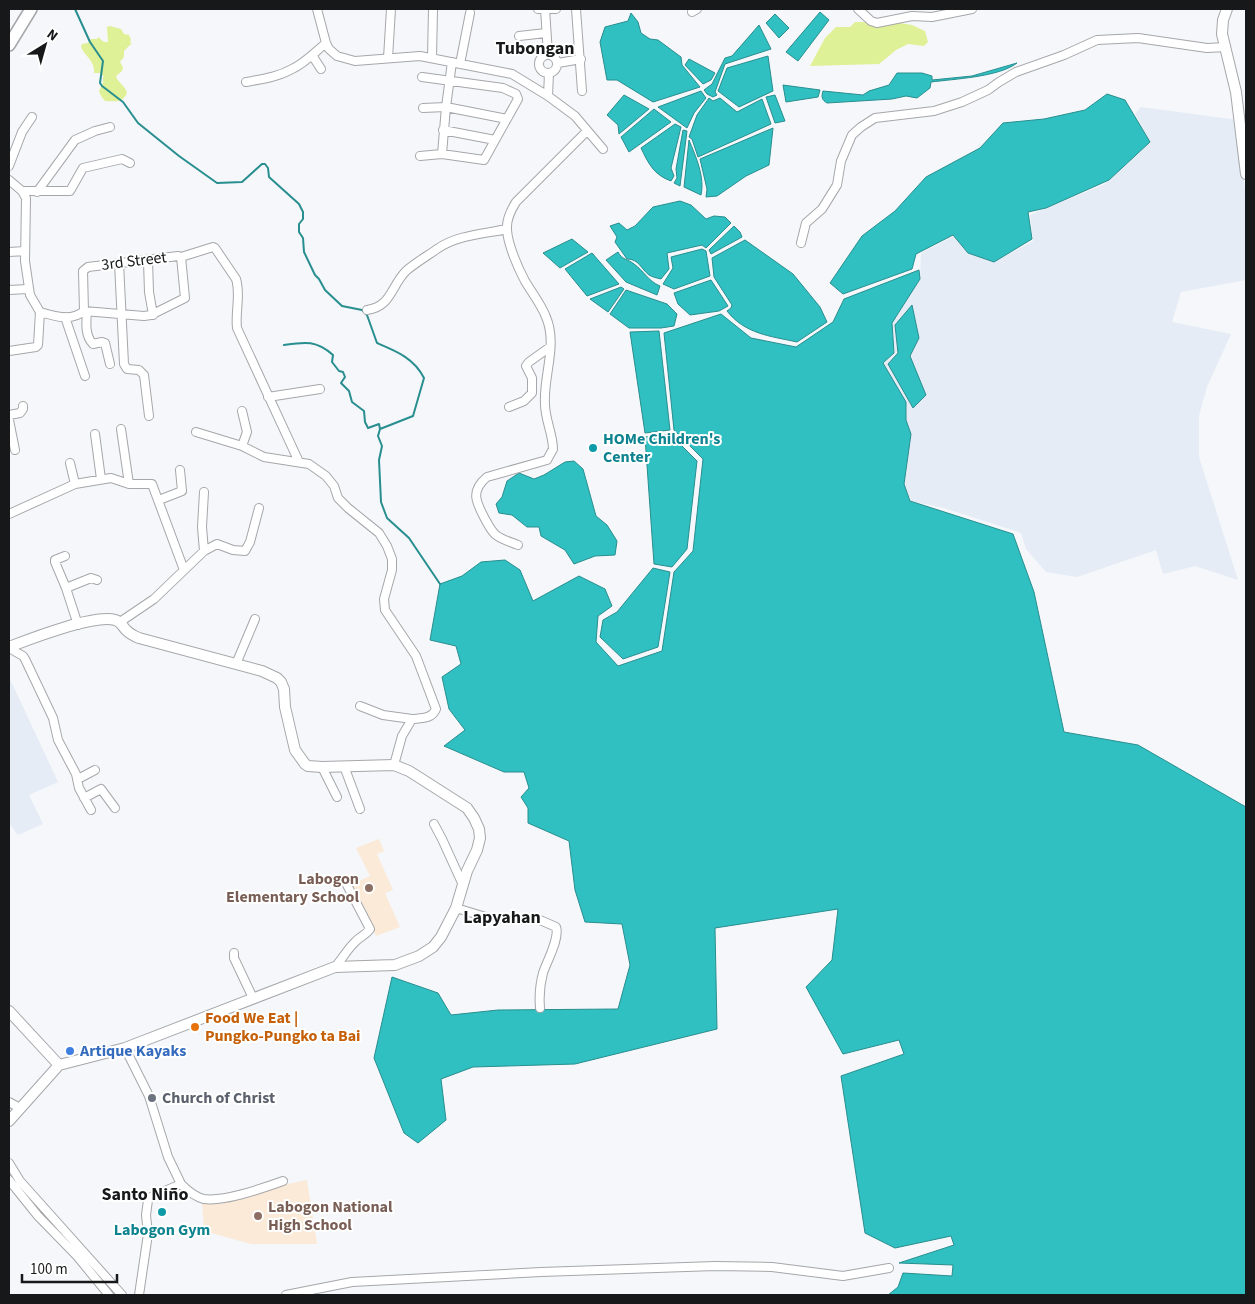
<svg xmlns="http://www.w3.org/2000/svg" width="1255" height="1304" viewBox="0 0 1255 1304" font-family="'Source Sans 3',sans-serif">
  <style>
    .built { fill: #e5ecf5 }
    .education { fill: #fbead8 }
    .green { fill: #dff196 }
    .water { fill: #30c0c1; stroke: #288e8f }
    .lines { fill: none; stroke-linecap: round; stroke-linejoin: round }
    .stream { stroke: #288e8f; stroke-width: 2 }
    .street-casing { stroke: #a5a7aa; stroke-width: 10 }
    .secondary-casing { stroke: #a5a7aa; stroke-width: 12 }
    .primary-casing { stroke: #a5a7aa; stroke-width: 14 }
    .street { stroke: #fff; stroke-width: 8 }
    .secondary { stroke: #fff; stroke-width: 10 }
    .primary { stroke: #fff; stroke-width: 11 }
    .culture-dot { fill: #0f9aa8; stroke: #fff; stroke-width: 2 }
    .education-dot { fill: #8d6e63; stroke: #fff; stroke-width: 2 }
    .food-dot { fill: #e8710a; stroke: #fff; stroke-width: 2 }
    .shop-dot { fill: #3f7fe0; stroke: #fff; stroke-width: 2 }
    .worship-dot { fill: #6b7280; stroke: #fff; stroke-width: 2 }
    .labels { text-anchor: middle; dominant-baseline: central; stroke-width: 4; stroke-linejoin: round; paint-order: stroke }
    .street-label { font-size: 16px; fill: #171819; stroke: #fff }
    .culture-label { font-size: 16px; font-weight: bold; fill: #0d838f; stroke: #fff; text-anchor: start }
    .education-label { font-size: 16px; font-weight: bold; fill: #785e54; stroke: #fff; text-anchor: end }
    .food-label { font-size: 16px; font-weight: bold; fill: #c56008; stroke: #fff; text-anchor: start }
    .shop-label { font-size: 16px; font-weight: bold; fill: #366cbe; stroke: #fff; text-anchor: start }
    .worship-label { font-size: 16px; font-weight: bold; fill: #5b616d; stroke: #fff; text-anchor: start }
    .neighbourhood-label { font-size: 18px; font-weight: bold; fill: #171819; stroke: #fff }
  </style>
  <rect width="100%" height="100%" fill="#f5f7fa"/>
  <path class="built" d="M1141 107 1238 120 1237 128 1246 198V280L1181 292 1172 322 1231 334 1207 387 1199 416V457L1238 580 1195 566 1163 574 1156 550 1077 577 1046 572 1026 549 1021 533 944 508 911 501 904 484 911 434 906 420V402L884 364 895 353 892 324 920 279 921 253 954 236 968 253 994 262 1033 241 1030 215 1105 184 1150 143 1135 114Z
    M9 677 58 782 29 795 43 824 18 835 9 823Z"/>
  <path class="education" d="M379 839 384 851 377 854 393 890 385 893 400 927 376 936 360 900 351 902 345 887 370 876 356 848Z
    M307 1180 317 1244H251L204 1231 202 1202Z"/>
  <path class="green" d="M855 22H863L881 26 894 22 912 25 925 31 928 42 924 46 908 44 896 50 879 64 810 66 825 38 836 27H850Z
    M110 26 121 29 124 34 129 35 131 40 130 43H132L124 51V57L120 62 123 67 122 71 116 76C118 83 125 85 127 93 122 104 115 101 105 101L101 96 99 91 103 83V77H104L101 73H94C95 60 85 57 81 47L82 44 88 43 91 39H97L98 37 104 42H108L107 27Z"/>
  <path class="water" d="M820 12 829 20 798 61 786 52Z
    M631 13 638 22 641 33 650 39 658 40 681 57 682 65 700 87 653 102 617 80H607L600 42 605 27 628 21Z
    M775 14 789 28 779 38 766 23Z
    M759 25 771 49 725 64 715 92 717 95 713 97 707 94 704 90 712 84 725 58 732 56Z
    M768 56 773 91 739 107 718 91 727 68Z
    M689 59 715 73 711 80 703 84 685 65Z
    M1017 63C999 77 954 79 931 82L930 88 917 98 906 96 892 99 827 103C822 100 821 97 823 91L863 95 869 91 889 85 897 73H922L932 76V80L972 76Z
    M783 85 820 90 818 97 786 102Z
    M701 91 706 98 694 113 687 128 658 107Z
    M1107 94 1125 100 1150 142 1109 180 1046 208 1028 212 1032 239 994 262 968 253 953 235 916 254 912 269 843 294 830 283 862 236 895 211 926 177 980 148 1003 123 1044 119 1085 110Z
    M624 95 649 109 619 134 618 125 607 115Z
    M775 95 785 121 775 123 766 97Z
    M709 98 713 101 720 98 737 112 762 99 771 124 698 157 692 139 689 137 697 115Z
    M654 109 671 122 629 152 621 137Z
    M675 124 681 127 671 168 674 176 671 181C654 175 648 163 641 148Z
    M773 128 769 165 746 176 717 196 706 197 707 189 700 159Z
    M683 130 687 131 680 186 674 183 677 178 676 169Z
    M689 140C696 157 705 177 701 195L684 187Z
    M680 201 691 205 706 219 714 216 725 217 731 223 706 248 702 245 667 253 669 269 661 279C657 278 652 277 649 275 641 269 639 259 627 259L615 242 617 237 610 226 619 223 627 230 635 226 653 207Z
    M734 226 740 232 742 237 711 254 709 250Z
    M572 239 588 252 560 268 543 253Z
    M745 240 793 274 820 307 827 322 797 342C770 336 745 334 727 311L731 308 732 305 714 277 712 258Z
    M702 249 706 251 710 276 674 289 663 284 673 268 671 257Z
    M618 252C622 260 628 259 634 264 644 271 648 281 660 286L657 295 626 282 606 260Z
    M592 253 619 284 587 296 565 269Z
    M919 270 920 279 892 323 894 353 883 363 906 402V420L911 434 904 484 910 501 1013 534 1034 592 1064 732 1138 745 1246 807V1295H888L898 1287 903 1273 952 1276 953 1265 899 1263 954 1245 951 1236 895 1248 865 1233 841 1076 904 1054 899 1040 843 1054 806 987 832 960 838 909 715 928 717 1029 575 1064 473 1067 441 1079 446 1120 418 1143 404 1133 374 1058 392 977 438 993 451 1015 498 1010 618 1009 630 965 622 924 585 922 575 890 569 841 528 823V808L521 797 529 788 524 772H504L444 746 465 730 449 709 442 677 461 664 456 646 430 640 440 584 462 576 481 562 505 560 520 570 533 601 579 576 605 589 612 606 598 616 596 642 618 666 662 651 674 572 693 551 703 459 674 430 664 333 721 314 751 338 796 347 833 322 844 299Z
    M711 280 728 306 719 311 690 315 678 304 674 293Z
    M621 287 624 289 608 312 590 299Z
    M626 290 667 304 677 314 674 326 661 328H629L610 314Z
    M912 305 919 338 910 356 926 395 913 408 888 364 898 353 895 325Z
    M659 331 670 430 645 433 630 332Z
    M670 434 697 461 687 549 672 567 654 564 645 437Z
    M574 461 583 469 596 516 607 525 617 541 615 555 595 556 574 564 565 550 541 536 539 527H527L512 515 499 513 496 504 502 497 507 481 519 473 534 479 544 475 565 462Z
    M653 568 670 572 658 647 623 659 600 637 603 620 617 612Z"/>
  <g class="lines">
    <path class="stream" d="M75 9 90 42 103 61 100 83 102 86 123 102 138 123 179 156 217 183 242 182 262 164H265L268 168 269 177 299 204 303 212V219L299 224V232L303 238 304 252 315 275 319 279 325 290 342 306 362 310 367 315 377 343C396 351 414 358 424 378L413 416 380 429 378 436 382 446 379 460 381 502 387 518 409 538 440 584
      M284 345C305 342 316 340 333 355L332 362 339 371 343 372 345 377 341 383 349 391 352 402 364 411 365 422 368 428 379 424 380 429"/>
    <defs>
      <path id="street" d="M317 9 326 43 329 49 337 56 355 61 420 56 512 74 548 96 575 116 603 149
        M538 9H556
        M545 9 548 54
        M576 9 582 91
        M858 9 871 21 877 23 912 16 932 17 972 9
        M692 12 697 9
        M519 36 546 33
        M539 64a9 9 0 1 1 18 0a9 9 0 1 1-18 0Z
        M312 55 321 69
        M388 58 391 9
        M432 58 433 9
        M558 63 581 59
        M460 64 470 13
        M246 82C262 79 278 77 292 69 305 63 315 52 326 43
        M548 96 549 73
        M423 108 446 107 507 119
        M443 130 495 140
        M442 154 446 107 452 62
        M420 156 442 154 484 160 518 99 516 94 503 88 422 77
        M9 166 22 132 32 117
        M9 180 22 191 26 198 25 261 30 295 40 312 38 345 36 347 9 351
        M22 191H70L83 168 122 159 130 163
        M37 192 75 140 95 131 110 127
        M801 243 806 223 822 209 837 185 841 161 852 135 861 127 875 118 934 111 962 102 988 90 999 82 1016 72 1064 55 1097 40 1138 38 1207 48 1226 47
        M9 252 25 251
        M148 261 149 292 153 315
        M119 263 124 364 127 369 139 370 144 375 149 416
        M9 290 28 289
        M367 310C391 307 391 286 406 271 415 263 427 256 437 249 457 235 483 234 507 229
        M84 311 83 271 88 267 178 256 181 257 213 247 215 248 236 279C241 295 235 312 237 328L299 462
        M40 312C54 316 71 322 84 311L144 316 151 315 185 298 181 257
        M87 312C86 323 85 336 93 344L102 342 105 343 110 364
        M65 317 85 376
        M268 397 320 389
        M509 407 524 401 532 393V378L526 366 529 362 550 347
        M242 411 247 432 242 446
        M9 415 20 413 23 409V406
        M9 420 15 450
        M121 429 129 484
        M196 432 242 446 264 457 309 464 326 476 334 486 338 498 348 508 379 533 387 546 392 559V570L384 599 385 610 416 656 436 709C432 719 422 718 412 719L402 736 394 765
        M95 434 101 479
        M70 463 75 484
        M159 500 182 491 180 470
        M9 514 75 484 111 478 129 484H152L184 570
        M518 545C511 542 502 540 496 535 491 531 488 524 485 519 476 502 470 491 487 477L547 460 553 449C553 434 545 420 545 404 543 376 558 345 546 317 541 304 532 293 525 281 518 268 508 245 507 230 506 220 511 210 516 202L587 131
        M204 551 202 527 204 492
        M65 556 55 560V562L66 588
        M120 622 154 599 204 551 217 544 233 550 245 551 250 542 259 508
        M78 625 66 588 91 578 97 580
        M9 648 23 656 25 659 53 718 58 740 76 774 79 788 91 810
        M236 664 255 619
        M360 706 383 715 412 719
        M344 766 360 809
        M322 767 337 797
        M78 779 95 770
        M84 798 101 789 115 808
        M434 824 442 839 463 885
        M456 908 489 918 540 920 556 927C560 938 547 961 543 973 540 984 539 996 540 1008
        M234 953V958L253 998
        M335 967C342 959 347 950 354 943 359 937 366 935 370 929L347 885
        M125 1048 149 1096 168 1157 181 1184 151 1197 148 1200 146 1215 148 1234 139 1295
        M9 1102 20 1108
        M9 1163 20 1181 122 1295
        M9 1180 38 1216 77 1256 109 1295
        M181 1184C188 1191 195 1197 204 1199 225 1202 263 1188 283 1181
        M286 1295 352 1282 541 1272 715 1266 772 1267 843 1276 889 1268"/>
      <path id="secondary" d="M1227 9 1223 20 1222 34 1236 92 1246 174
        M9 647C30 639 94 614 115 620 121 621 122 626 126 630 130 634 134 636 139 638L262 671 277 678 281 682 284 689 285 707 295 750 305 764 308 766 322 767 394 765 409 771 467 808 474 818 479 829 480 838 477 850 467 871 456 908 441 937 433 947 419 956 395 965 335 967 125 1048 59 1065
        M9 1011 59 1065
        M9 1121 59 1065"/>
      <path id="primary" d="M9 45 31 9"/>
    </defs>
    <use href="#street" class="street-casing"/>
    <use href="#secondary" class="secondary-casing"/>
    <use href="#primary" class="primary-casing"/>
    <use href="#street" class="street"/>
    <use href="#secondary" class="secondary"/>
    <use href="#primary" class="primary"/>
  </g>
  <g class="culture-dot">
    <circle cx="593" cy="448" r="5"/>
    <circle cx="162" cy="1212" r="5"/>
  </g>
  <g class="education-dot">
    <circle cx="369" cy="888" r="5"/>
    <circle cx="258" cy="1216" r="5"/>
  </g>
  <circle class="food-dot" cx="195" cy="1027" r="5"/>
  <circle class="shop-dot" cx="70" cy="1051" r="5"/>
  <circle class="worship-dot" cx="152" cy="1098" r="5"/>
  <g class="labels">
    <g class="street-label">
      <text transform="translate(134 261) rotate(-7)">3rd Street</text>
    </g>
    <g class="culture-label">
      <text x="603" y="439">HOMe Children's<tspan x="603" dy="18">Center</tspan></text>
      <text x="162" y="1230" text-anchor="middle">Labogon Gym</text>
    </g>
    <g class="education-label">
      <text x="359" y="879">Labogon<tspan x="359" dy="18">Elementary School</tspan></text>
      <text x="268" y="1207" text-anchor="start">Labogon National<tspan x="268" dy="18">High School</tspan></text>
    </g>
    <g class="food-label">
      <text x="205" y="1018">Food We Eat |<tspan x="205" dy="18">Pungko-Pungko ta Bai</tspan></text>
    </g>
    <g class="shop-label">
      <text x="80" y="1051">Artique Kayaks</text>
    </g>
    <g class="worship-label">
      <text x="162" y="1098">Church of Christ</text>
    </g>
    <g class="neighbourhood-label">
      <text x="535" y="48">Tubongan</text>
      <text x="502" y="917">Lapyahan</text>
      <text x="145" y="1194">Santo Niño</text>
    </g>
  </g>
  <rect width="1255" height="1304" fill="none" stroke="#171819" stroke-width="20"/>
  <g transform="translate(45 45) rotate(37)" stroke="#ffffff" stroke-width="4" paint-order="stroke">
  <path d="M0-4L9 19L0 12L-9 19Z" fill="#171819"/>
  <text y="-8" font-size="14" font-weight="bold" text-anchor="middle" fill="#171819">N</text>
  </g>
  <path d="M22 1274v8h95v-8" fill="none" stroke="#171819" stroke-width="2.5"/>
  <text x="30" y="1274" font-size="15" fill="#171819" stroke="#ffffff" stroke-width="4" paint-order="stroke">100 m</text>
</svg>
